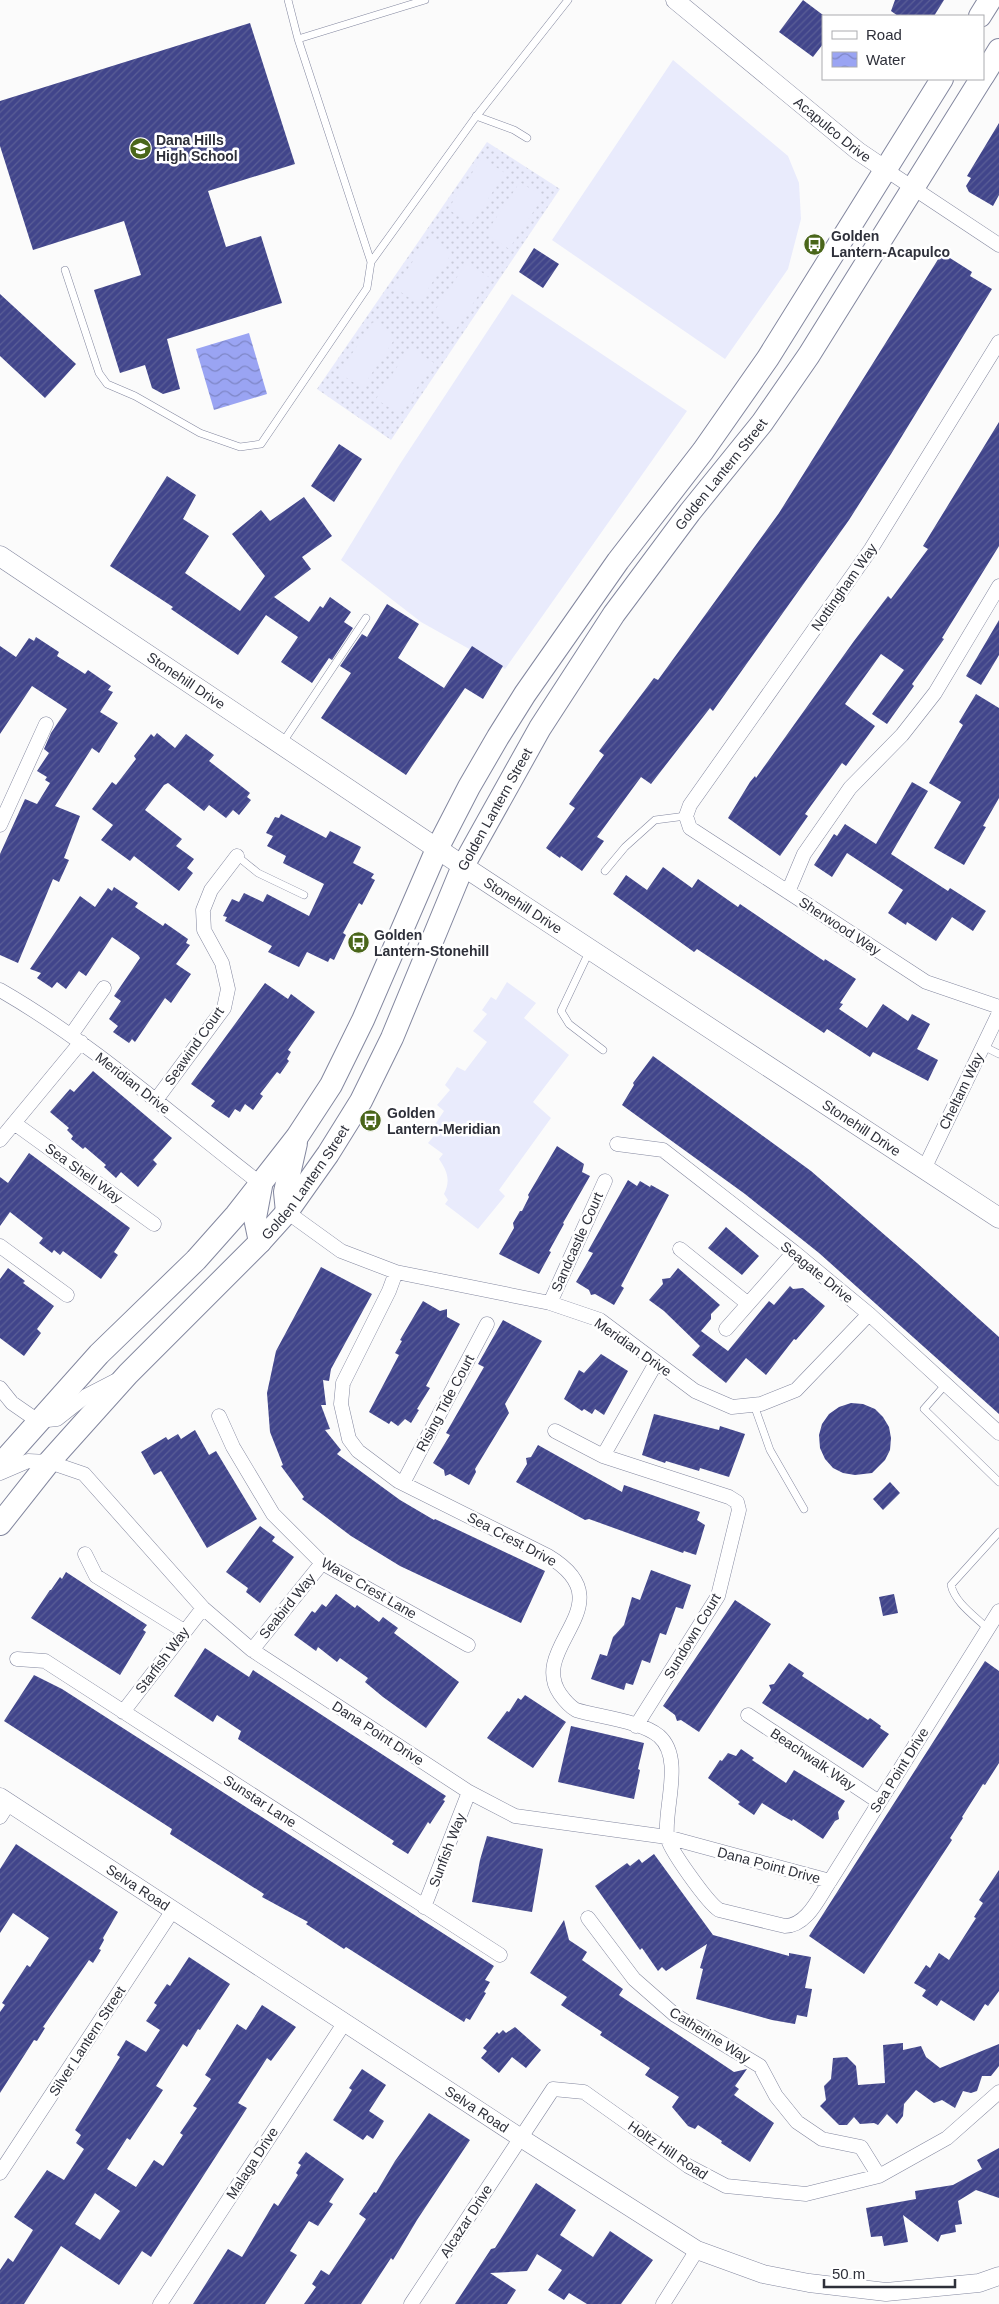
<svg xmlns="http://www.w3.org/2000/svg" width="999" height="2304" viewBox="0 0 999 2304" font-family="Helvetica,sans-serif">
  <style>
    .grass { fill: url(#grass-dots) }
    .garden { fill: #e9ebfc }
    .water { fill: url(#water-waves) }
    .building { fill: url(#building-hatch); fill-rule: evenodd }
    .lines { fill: none; stroke-linecap: round; stroke-linejoin: round }
    .service-casing { stroke: #83879f; stroke-width: 8 }
    .minor-casing { stroke: #83879f; stroke-width: 15 }
    .tertiary-casing { stroke: #83879f; stroke-width: 19 }
    .secondary-casing { stroke: #83879f; stroke-width: 21 }
    .primary-casing { stroke: #83879f; stroke-width: 24 }
    .service { stroke: #fff; stroke-width: 7 }
    .minor { stroke: #fff; stroke-width: 14 }
    .tertiary { stroke: #fff; stroke-width: 18 }
    .secondary { stroke: #fff; stroke-width: 20 }
    .primary { stroke: #fff; stroke-width: 22 }
    .labels { text-anchor: middle; dominant-baseline: central; stroke-width: 5; stroke-linejoin: round; paint-order: stroke }
    .street-label { font-size: 14px; fill: #2e303a; stroke: #fff }
    .poi-label { font-size: 14px; font-weight: bold; fill: #2e303a; stroke: #fff; text-anchor: start }
  </style>
  <defs>
    <pattern id="grass-dots" width="8" height="8" patternUnits="userSpaceOnUse" patternTransform="scale(1.25)"><rect width="8" height="8" fill="#e9ebfc"/><path d="M2 2h.1M6 6h.1" fill="none" stroke="#c8cad9" stroke-width="1.8" stroke-linecap="round"/></pattern>
    <pattern id="water-waves" width="16" height="10" patternUnits="userSpaceOnUse" patternTransform="scale(1.25)"><rect width="16" height="10" fill="#9aa4f3"/><path d="M0 5q4-4 8 0t8 0" fill="none" stroke="#7e86c6"/></pattern>
    <pattern id="building-hatch" width="6" height="6" patternUnits="userSpaceOnUse" patternTransform="scale(1.25)"><rect width="6" height="6" fill="#41458b"/><path d="M-1 1l2-2M0 6l6-6M5 7l2-2" fill="none" stroke="#5a5e96"/></pattern>
  </defs>
  <rect width="100%" height="100%" fill="#fbfbfb"/>
  <path class="grass" d="M487 142 560 189 391 440 317 389Z"/>
  <path class="garden" d="M673 60 788 156 799 183 801 219 788 269 725 359 552 240Z
    M482 158 505 173 471 225 448 209Z
    M520 182 543 197 509 249 486 233Z
    M429 237 452 253 418 304 395 288Z
    M467 262 490 278 456 329 433 313Z
    M512 294 687 411 505 669 421 622 341 560 400 464Z
    M373 322 396 337 362 388 339 373Z
    M410 347 434 363 399 414 376 399Z
    M507 982 536 1003 524 1018 569 1055 533 1102 551 1118 499 1190 505 1196 478 1229 445 1204 448 1200 444 1194C451 1180 447 1171 439 1159L443 1154 428 1143 438 1131 434 1126 444 1111 437 1105 450 1090 445 1085 457 1067 465 1071 487 1042 473 1031 487 1014 482 1010 491 997 496 1000Z"/>
  <path class="water" d="M249 333 267 394 214 410 196 349Z"/>
  <path class="building" d="M803 0 823 15V44L813 57 779 32Z
    M895 0H944L934 16H898L891 11Z
    M250 23 295 164 208 191 226 247 261 236 282 303 167 339 180 389 163 394 152 388 145 365 120 373 94 290 141 275 124 221 33 250 0 146V101Z
    M999 123V195L993 206 969 192 966 186 971 178 967 176Z
    M534 248 559 264 543 288 519 272Z
    M942 253 972 272 970 276 992 289 891 454 849 520 713 711 710 708 651 784 641 777 597 837 604 841 582 871 561 856 560 858 546 848 575 808 569 804 604 755 599 751 654 678 658 680 779 513Z
    M0 294 76 364 45 398 0 356Z
    M999 422V546L942 638 944 639 912 684 914 686 887 724 872 714 904 670 881 654 845 704 875 726 846 766 842 763 805 814 808 816 780 856 728 818 750 782 755 776 756 778 854 641 888 596 891 599 928 549 923 546Z
    M339 444 362 459 334 502 311 486Z
    M167 476 196 495 183 519 209 536 185 573 240 611 265 576 232 534 261 510 270 521 304 497 332 536 302 557 311 569 274 597 309 622 320 606 323 608 330 597 351 612 344 622 353 628 332 660 329 658 312 683 281 662 298 637 266 615 238 655 171 609 173 607 110 566Z
    M387 604 419 624 398 658 444 688 472 646 503 666 483 699 465 688 406 775 321 718 351 673 340 666 362 634 367 637Z
    M999 620V655L981 685 966 676Z
    M36 637 59 652 57 656 85 674 88 670 111 686 108 690 113 692 100 712 118 723 99 753 92 748 55 806 80 816 64 858 69 860 59 882 53 879 18 963 0 955V854L25 799 37 804 50 783 45 780 47 777 37 771 49 753 44 749 51 733 67 709 32 686 0 734V646L16 657 29 638 34 641Z
    M976 694 999 708V798L983 826 986 827 964 865 934 848 961 802 929 783 963 725 959 722Z
    M157 733 175 748 186 734 214 755 209 761 250 793 247 797 251 800 239 815 233 810 226 818 209 805 204 811 168 783 164 785 145 810 182 839 176 846 194 859 187 868 193 873 179 891 134 856 130 861 101 840 113 825 92 809 112 782 116 785 136 759 134 756 151 734 154 737Z
    M912 782 928 791 891 854 948 891 950 888 986 911 973 931 952 917 936 941 907 922 906 925 888 913 903 890 847 853 832 877 814 865 834 834 837 836 845 824 876 844Z
    M281 814 326 838 330 831 361 847 353 863 374 874 371 878 375 880 362 905 359 903 343 933 346 935 334 960 330 958 328 962 307 952 299 967 268 952 272 946 225 921 227 917 223 916 232 899 239 902 244 893 263 902 267 894 309 916 324 884 283 863 286 856 267 846 273 836 266 833 275 817 279 818Z
    M663 867 692 888 698 879 738 907 740 904 824 961 825 959 856 979 840 1003 843 1004 839 1009 867 1028 883 1004 908 1021 912 1014 930 1024 917 1049 938 1060 928 1081 873 1052 870 1057 827 1029 824 1033 697 949 694 952 613 894 626 875 647 890Z
    M114 887 138 903 135 907 163 926 165 923 188 939 186 943 190 945 176 964 191 974 171 1003 165 998 135 1042 132 1039 129 1043 113 1032 118 1026 109 1019 121 1001 114 996 140 958 138 955 112 937 86 976 79 971 66 989 57 982 52 988 37 978 41 973 30 969 80 896 95 907 108 888 112 891Z
    M265 983 288 999 291 994 315 1012 288 1050 291 1052 287 1059 289 1061 280 1074 277 1072 260 1094 263 1096 253 1110 245 1104 240 1112 235 1109 229 1118 211 1106 215 1101 191 1084Z
    M653 1056 811 1171 917 1263 999 1337V1414L819 1253 745 1194 622 1105 634 1085 633 1083Z
    M93 1071 172 1138 153 1160 157 1164 138 1187 121 1172 116 1178 104 1167 106 1165 85 1147 83 1149 71 1139 73 1136 67 1130 69 1128 50 1112 70 1089 74 1092Z
    M557 1146 584 1164 582 1172 590 1176 563 1223 564 1224 549 1251 551 1252 539 1274 499 1254 514 1228 513 1223 520 1211H522L529 1197 528 1195Z
    M29 1153 130 1228 114 1252 118 1255 101 1279 63 1251 60 1255 54 1250 52 1253 39 1243 43 1238 10 1212 0 1226V1177L8 1183Z
    M628 1180 637 1186 640 1181 650 1187 651 1185 669 1195 621 1286 624 1288 614 1305 595 1294 591 1295 589 1290 576 1282 593 1253 588 1251Z
    M726 1227 759 1256 742 1275 708 1248Z
    M321 1267 372 1294 331 1369 329 1381 323 1380 326 1405H321L330 1429 325 1430 341 1450 337 1454 400 1500 434 1520 435 1519 545 1571 521 1623 400 1566 351 1536 302 1499 304 1497 281 1466 283 1465 270 1432 267 1393 276 1351Z
    M8 1268 25 1281 23 1283 54 1306 37 1329 41 1333 24 1356 0 1338V1279Z
    M678 1268 720 1305 711 1314V1319L701 1331 728 1351 769 1301 774 1305 790 1286 793 1289 803 1288 825 1306 796 1340 794 1339 766 1375 746 1358 726 1383 692 1355 700 1346 664 1311 649 1300 663 1284 662 1279 670 1278Z
    M423 1301 440 1311 447 1309V1317L460 1324 426 1386 430 1388 417 1409 419 1410 411 1423 405 1419 398 1426 391 1421 389 1424 369 1412 399 1355 395 1353 402 1341 400 1340Z
    M503 1320 542 1341 505 1404 509 1413 475 1469 476 1472 469 1485 450 1474 445 1476 444 1470 433 1463 450 1435 446 1433 484 1367 478 1364Z
    M601 1354 628 1371 604 1415 595 1409 592 1414 584 1409 582 1411 564 1399 579 1370 584 1373Z
    M851 1403 863 1404 875 1409 883 1417 889 1427 891 1438 890 1450 885 1460 872 1473 855 1475 843 1473 833 1468 825 1459 820 1448 819 1435 822 1424 829 1414 839 1407Z
    M654 1414 719 1430 720 1426 745 1434 729 1477 700 1468 699 1471 666 1461 665 1463 642 1455Z
    M195 1430 209 1455 216 1451 257 1519 207 1548 161 1471 154 1475 141 1452 166 1437 168 1440 178 1434 181 1439Z
    M538 1445 622 1492 624 1485 700 1512 697 1520 705 1525 696 1555 684 1551 683 1553 589 1519 585 1520 516 1482 527 1464 526 1458 531 1457Z
    M890 1482 900 1493 883 1510 873 1499Z
    M260 1526 275 1537 272 1541 294 1557 260 1603 246 1592 248 1588 226 1572Z
    M651 1570 691 1585 683 1609 676 1607 666 1635 660 1633 650 1663 642 1660 633 1685 626 1683 624 1690 591 1679 600 1654 607 1656 613 1637 624 1625 632 1597 640 1600Z
    M66 1572 147 1625 143 1630 146 1632 120 1675 31 1618 50 1590H51L60 1577 62 1579Z
    M336 1594 355 1608 357 1605 379 1622 383 1617 398 1628 394 1633 459 1682 426 1728 383 1697 365 1682 368 1678 340 1658 337 1662 318 1647 316 1651 294 1635 312 1611 315 1613 322 1604 326 1607Z
    M894 1594 898 1613 883 1616 879 1597Z
    M735 1600 771 1624 699 1732 681 1720 677 1721 675 1715 663 1706Z
    M205 1648 249 1677 253 1670 446 1796 443 1800 445 1801 430 1824 428 1822 408 1854 392 1844 394 1841 238 1739 241 1731 217 1715 213 1722 174 1696Z
    M985 1661 999 1671V1763L985 1785 983 1784 962 1817 963 1818 950 1838 952 1840 864 1974 809 1936Z
    M789 1663 804 1673 802 1676 868 1720 870 1718 881 1726 880 1728 889 1734 863 1768 762 1703 771 1690 769 1685 774 1684Z
    M34 1675 62 1689 494 1966 485 1980 490 1982 484 1992 486 1993 470 2020 466 2018 464 2022 346 1947 344 1949 306 1924 308 1922 262 1897 264 1894 170 1834 172 1829 4 1721Z
    M525 1695 566 1722 533 1768 487 1738 507 1711 509 1712 518 1698 521 1700Z
    M571 1726 644 1743 638 1769 640 1770 634 1799 558 1782Z
    M741 1749 754 1758 752 1760 786 1783 794 1770 845 1801 838 1812 839 1819 835 1821 823 1839 793 1819 792 1821 781 1815 762 1803 754 1815 738 1804 740 1802 708 1778 720 1760 722 1761 728 1753 736 1756Z
    M487 1836 543 1849 532 1912 472 1902 480 1860Z
    M16 1844 118 1912 103 1938 104 1940 99 1949 101 1950 93 1963 89 1960 43 2027 45 2028 37 2041 34 2040 0 2093V2012L5 2005 2 2003 27 1965 30 1967 49 1938 13 1913 0 1933V1869Z
    M654 1854 713 1935 789 1956V1953L811 1957 805 1988 812 1989 807 2017 797 2015 795 2024 772 2020 696 1999 703 1969 700 1968 707 1944 666 1971 662 1967 658 1971 642 1948 640 1950 595 1886 627 1863 630 1866 639 1859 642 1863Z
    M999 1870V1991L988 2006 985 2004 974 2021 941 2000 937 2006 922 1996 926 1990 914 1983 926 1965 930 1968 939 1953 949 1960 976 1918 974 1917 983 1903 979 1900Z
    M564 1920 569 1940 587 1952 582 1960 623 1989 619 1995 734 2072 747 2069 735 2086 739 2089 734 2095 774 2123 750 2162 721 2143 722 2141 698 2125 695 2129 688 2126 672 2107 679 2097 645 2075 650 2068 600 2035 602 2032 561 2005 567 1997 530 1973Z
    M189 1957 230 1984 200 2030 198 2029 187 2047 183 2044 156 2086 163 2090 130 2140 127 2138 107 2169 136 2187 154 2160 163 2166 183 2135 180 2133 197 2108 193 2106 211 2079 205 2075 237 2024 246 2030 262 2005 296 2027 271 2061 267 2058 238 2103 247 2108 151 2257 142 2251 119 2285 61 2246 24 2304H0V2270L8 2258 13 2262 33 2230 14 2217 47 2170 64 2180 84 2149 76 2143 81 2135 75 2130 120 2057 117 2055 126 2040 146 2052 160 2030 146 2021 157 2005 154 2003 167 1984 170 1986ZM95 2193 120 2211 100 2240 75 2224Z
    M515 2027 541 2050 526 2068 512 2057 499 2073 481 2058 487 2051 483 2048 497 2032 499 2034 503 2030 506 2033Z
    M903 2043V2050L921 2046 926 2057 940 2068 999 2044V2066L991 2076H982L977 2091 971 2093 963 2091 955 2108 942 2100 934 2103 916 2090 904 2104 903 2116 897 2124 887 2114 878 2125 874 2123 860 2124 854 2117 847 2125H839L820 2106 826 2100 824 2086 831 2079 833 2058 847 2057 856 2066 858 2085 885 2083 883 2045Z
    M362 2069 386 2085 369 2111 384 2121 373 2139 367 2135 363 2140 333 2120 352 2090 349 2088Z
    M429 2113 470 2140 417 2220 401 2247 393 2260 391 2258 361 2304H304L316 2287 312 2284 321 2270 329 2275 349 2245 366 2219 359 2214 374 2192 376 2193 395 2161Z
    M999 2148V2198L976 2190 958 2201 962 2224 955 2225 956 2232 941 2235 938 2242 903 2215 908 2242 884 2246 882 2236 871 2237 866 2208 916 2199 915 2191 953 2185 982 2169 977 2160Z
    M306 2152 344 2179 329 2202 333 2204 318 2226 309 2221 290 2251 297 2255 265 2304H193L228 2249 242 2257 274 2203 278 2206 298 2175 296 2173 301 2165 298 2163Z
    M536 2183 576 2210 560 2235 593 2257 610 2231 653 2260 621 2304H587L569 2293 564 2300 548 2290 562 2270 537 2254 527 2271 490 2273 516 2290 507 2304H455L491 2249 495 2248Z"/>
  <g class="lines">
    <defs>
      <path id="service" d="M298 39 425 0
        M476 116 514 130 527 138
        M371 262 475 118 568 0
        M65 270 99 373 107 384 135 396 200 433 240 447 261 444 367 288 371 262 298 39 288 0
        M283 742 366 618
        M237 856 258 873 304 895
        M605 871 625 847 655 820 686 816
        M590 950 561 1011 569 1024 603 1050
        M983 1046 999 1054
        M946 1384 924 1409 999 1482
        M754 1405 770 1450 804 1509
        M988 1629C975 1616 955 1603 951 1585L999 1532"/>
      <path id="minor" d="M886 170 999 245
        M999 342 871 549 690 805 686 816 690 828 926 982 999 1007
        M0 825 46 724
        M788 892 804 854 850 788 902 735 935 693 999 586
        M0 990C94 1044 175 1118 261 1184
        M71 1035 104 988
        M156 1100 224 1008 228 989 222 963 204 930 203 910 211 890 237 856
        M14 1123 154 1224
        M0 1140 81 1042
        M617 1144 663 1150 794 1252 869 1314 999 1433
        M924 1169 999 1013
        M287 1212 341 1251 396 1272 550 1303 600 1320 695 1391 732 1407 761 1404 796 1390 869 1314
        M0 1246 67 1295
        M680 1249 747 1303
        M396 1272 389 1291 343 1383 341 1404 349 1439 358 1451 398 1481 548 1556C628 1604 527 1646 560 1694 565 1701 569 1706 576 1710 599 1717 641 1721 659 1736 684 1758 664 1807 667 1836 668 1848 708 1903 719 1910L785 1926C807 1926 819 1897 830 1881L999 1611
        M550 1303 605 1181
        M726 1329 794 1252
        M0 1388 12 1403 38 1421 57 1419 86 1396 115 1381
        M219 1416 233 1447 273 1514 322 1563 468 1645
        M555 1431 603 1456 729 1497 737 1502 739 1510 718 1596 636 1726
        M603 1456 656 1363
        M0 1473 28 1461 49 1462 84 1474 203 1608 252 1650 469 1792 515 1816 667 1837 830 1881
        M403 1483 487 1324
        M85 1554 96 1576 184 1631
        M252 1650 322 1563
        M17 1659 45 1661 500 1955
        M123 1712 203 1608
        M748 1715 879 1802
        M0 1817 9 1803
        M424 1907 469 1792
        M588 1918 634 1979 675 2015 760 2066 776 2096 797 2122 822 2139 861 2147 879 2176
        M0 2173 173 1910
        M160 2304 345 2022
        M411 2304 553 2089 584 2092 688 2166 726 2186 806 2194 879 2176 947 2138 999 2092
        M663 2304 697 2250"/>
      <g id="tertiary">
        <path id="s1" d="M675 0 858 151 886 170"/>
        <path id="s2" d="M0 1797 521 2138 697 2250 763 2274 809 2283 886 2292 979 2283 999 2276"/>
      </g>
      <g id="secondary">
        <path id="s3" d="M0 556 463 866 999 1218"/>
      </g>
      <g id="primary">
        <path d="M980 16 990 0"/>
        <path d="M983 76 999 50"/>
        <path d="M287 1212 285 1192 296 1143"/>
        <path d="M260 1242 255 1218 261 1186"/>
        <path d="M0 1465 99 1354 196 1260 236 1215 297 1137 331 1085 363 1020 437 849 469 787 498 737 525 694 618 561 703 451 768 358 942 79"/>
        <path id="s4" d="M0 1524 49 1462 128 1374 260 1242 287 1212 328 1154 361 1101 392 1038 463 866 540 728 614 614 690 512 762 423 809 355 981 79"/>
      </g>
    </defs>
    <use href="#service" class="service-casing"/>
    <use href="#minor" class="minor-casing"/>
    <use href="#tertiary" class="tertiary-casing"/>
    <use href="#secondary" class="secondary-casing"/>
    <use href="#primary" class="primary-casing"/>
    <use href="#service" class="service"/>
    <use href="#minor" class="minor"/>
    <use href="#tertiary" class="tertiary"/>
    <use href="#secondary" class="secondary"/>
    <use href="#primary" class="primary"/>
  </g>
  <defs>
    <symbol id="school-disc" viewBox="-11 -11 22 22"><circle r="9.5" fill="#4a661a" stroke="#fff"/><path d="M0-5L7-2L0 1L-7-2ZM-4 1L0 2.5L4 1V4Q0 6-4 4Z" fill="#fff"/></symbol>
    <symbol id="bus-disc" viewBox="-11 -11 22 22"><circle r="9.5" fill="#4a661a" stroke="#fff"/><path d="M-5-6H5V4H4V6H2V4H-2V6H-4V4H-5ZM-3.5-4V0h7V-4ZM-3.5 1.2v1.5H-2V1.2ZM2 1.2v1.5H3.5V1.2Z" fill="#fff"/></symbol>
  </defs>
  <g fill-rule="evenodd">
    <use href="#school-disc" x="128" y="136" width="25" height="25"/>
    <use href="#bus-disc" x="802" y="232" width="25" height="25"/>
    <use href="#bus-disc" x="346" y="930" width="25" height="25"/>
    <use href="#bus-disc" x="358" y="1108" width="25" height="25"/>
  </g>
  <g class="labels">
    <g class="street-label">
      <text stroke="none"><textPath href="#s1" startOffset="204">Acapulco Drive</textPath></text>
      <text stroke="none"><textPath href="#s4" startOffset="1284">Golden Lantern Street</textPath></text>
      <text transform="translate(844 587) rotate(-55)">Nottingham Way</text>
      <text stroke="none"><textPath href="#s3" startOffset="224">Stonehill Drive</textPath></text>
      <text stroke="none"><textPath href="#s4" startOffset="879">Golden Lantern Street</textPath></text>
      <text stroke="none"><textPath href="#s3" startOffset="629">Stonehill Drive</textPath></text>
      <text transform="translate(840 926) rotate(33)">Sherwood Way</text>
      <text transform="translate(194 1046) rotate(-55)">Seawind Court</text>
      <text transform="translate(133 1083) rotate(38)">Meridian Drive</text>
      <text transform="translate(961 1091) rotate(-64)">Cheltam Way</text>
      <text stroke="none"><textPath href="#s3" startOffset="1034">Stonehill Drive</textPath></text>
      <text transform="translate(84 1173) rotate(36)">Sea Shell Way</text>
      <text stroke="none"><textPath href="#s4" startOffset="459">Golden Lantern Street</textPath></text>
      <text transform="translate(577 1242) rotate(-66)">Sandcastle Court</text>
      <text transform="translate(817 1272) rotate(39)">Seagate Drive</text>
      <text transform="translate(633 1347) rotate(35)">Meridian Drive</text>
      <text transform="translate(445 1403) rotate(-62)">Rising Tide Court</text>
      <text transform="translate(512 1539) rotate(28)">Sea Crest Drive</text>
      <text transform="translate(369 1588) rotate(30)">Wave Crest Lane</text>
      <text transform="translate(287 1606) rotate(-51)">Seabird Way</text>
      <text transform="translate(692 1636) rotate(-59)">Sundown Court</text>
      <text transform="translate(162 1660) rotate(-53)">Starfish Way</text>
      <text transform="translate(378 1733) rotate(33)">Dana Point Drive</text>
      <text transform="translate(813 1759) rotate(34)">Beachwalk Way</text>
      <text transform="translate(899 1770) rotate(-58)">Sea Point Drive</text>
      <text transform="translate(260 1801) rotate(33)">Sunstar Lane</text>
      <text transform="translate(447 1850) rotate(-69)">Sunfish Way</text>
      <text transform="translate(769 1865) rotate(15)">Dana Point Drive</text>
      <text stroke="none"><textPath href="#s2" startOffset="165">Selva Road</textPath></text>
      <text transform="translate(710 2035) rotate(32)">Catherine Way</text>
      <text transform="translate(87 2041) rotate(-57)">Silver Lantern Street</text>
      <text stroke="none"><textPath href="#s2" startOffset="570">Selva Road</textPath></text>
      <text transform="translate(668 2150) rotate(34)">Holtz Hill Road</text>
      <text transform="translate(252 2163) rotate(-57)">Malaga Drive</text>
      <text transform="translate(466 2221) rotate(-57)">Alcazar Drive</text>
    </g>
    <g class="poi-label">
      <text x="156" y="140">Dana Hills<tspan x="156" dy="16">High School</tspan></text>
      <text x="831" y="236">Golden<tspan x="831" dy="16">Lantern-Acapulco</tspan></text>
      <text x="374" y="935">Golden<tspan x="374" dy="16">Lantern-Stonehill</tspan></text>
      <text x="387" y="1113">Golden<tspan x="387" dy="16">Lantern-Meridian</tspan></text>
    </g>
  </g>
  <rect x="822" y="15" width="162" height="65" fill="#ffffff" stroke="#abacb0"/>
  <rect x="832" y="31" width="25" height="8" fill="#ffffff" stroke="#abacb0"/>
  <text x="866" y="40" font-size="15" fill="#2e303a">Road</text>
  <rect x="832" y="52" width="25" height="15" fill="url(#water-waves)" stroke="#abacb0"/>
  <text x="866" y="65" font-size="15" fill="#2e303a">Water</text>
  <path d="M824 2279v8h131v-8" fill="none" stroke="#2e303a" stroke-width="2.5"/>
  <text x="832" y="2279" font-size="15" fill="#2e303a" stroke="#ffffff" stroke-width="4" paint-order="stroke">50 m</text>
</svg>
